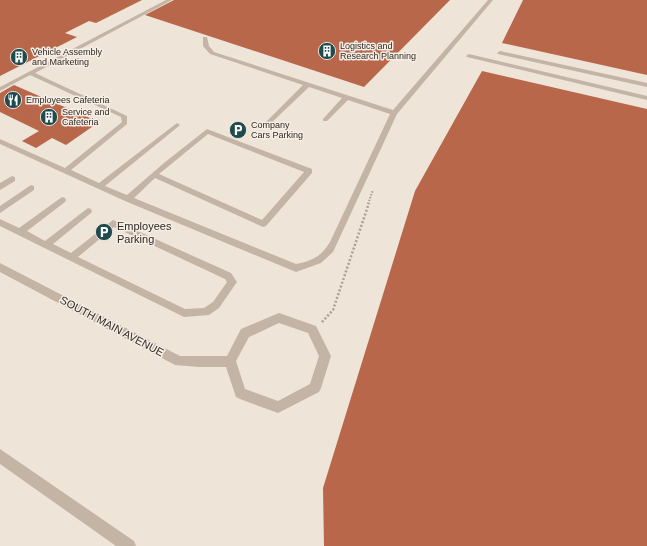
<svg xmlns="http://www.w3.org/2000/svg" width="647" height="546" viewBox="0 0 647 546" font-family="Arial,sans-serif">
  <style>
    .building { fill: #b9674b }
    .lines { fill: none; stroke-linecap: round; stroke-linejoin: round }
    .path-far1 { stroke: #b09e90; stroke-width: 2; stroke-dasharray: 1.5 1.5; stroke-linecap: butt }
    .path { stroke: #b09e90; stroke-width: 2.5; stroke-dasharray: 2 2; stroke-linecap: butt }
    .service { fill: #c4b4a6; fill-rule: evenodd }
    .minor { fill: #c4b4a6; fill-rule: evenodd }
    .labels { text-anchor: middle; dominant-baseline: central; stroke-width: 3; stroke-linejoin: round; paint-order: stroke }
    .far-poi-label { font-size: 9px; fill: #312a26; stroke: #f6eee4; text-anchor: start }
    .poi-label { font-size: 11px; fill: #312a26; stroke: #f6eee4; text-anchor: start }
    .street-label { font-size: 11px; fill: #312a26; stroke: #f6eee4 }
  </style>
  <rect width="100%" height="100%" fill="#eee4d8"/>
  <path class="building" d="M0 0H142L96 23 89 21 65 33 77 37 0 76Z
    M174 0H450L364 87 145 15Z
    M523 0H647V75L502 43Z
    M482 71 647 109V546H324L323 488 415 191Z
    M14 85 99 122 66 145 52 138 36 148 22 141 39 131 0 112V93Z"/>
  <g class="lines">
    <path class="path-far1" d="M368 204 373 190"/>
    <path class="path" d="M322 322 333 310 369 203"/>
    <path class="service" d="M166 0H172L35 73 127 116V124L71 170 99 183 177 123 180 125 179 126 105 186 127 195 164 163 207 129 312 169V173L266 226 263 227 155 178 134 198 296 264C312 261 322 256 330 242L390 114 348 100 327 121H323V119L342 98 309 87 268 126H264V124L303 85 210 54 203 46V37H207L209 46 214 52 393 110 488 0H493L397 114 333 252 321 263 296 272 125 201 0 144V139L65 168 122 122 121 117 30 75 0 91V87ZM208 134 304 172 262 220 159 174Z
      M500 51 647 83V87L498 54 497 53Z
      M469 54 647 96V100L467 57 466 56Z
      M12 176 15 177V181L0 190V183Z
      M31 185 34 186V190L0 213V206Z
      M62 197 65 198 66 200 65 202 27 231 45 241 88 208 91 209 92 211 91 213 53 244 71 253 113 220 231 273 237 282 219 308 209 315 184 317 0 226V219L19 228ZM114 227 225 279 227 282 213 302 204 308 185 309 78 257Z"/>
    <path class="minor" d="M0 263 180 356H227L241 329 279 313 316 326 331 356 321 388 319 392 278 413 240 399 236 397 226 367H199L175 365 0 272ZM279 323 308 333 319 356 310 384 278 401 245 389 236 361 249 337Z
      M0 449 134 541 136 546H116L0 464Z"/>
  </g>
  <defs>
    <symbol id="building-disc" viewBox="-11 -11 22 22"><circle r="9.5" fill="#204b4e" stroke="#f6eee4"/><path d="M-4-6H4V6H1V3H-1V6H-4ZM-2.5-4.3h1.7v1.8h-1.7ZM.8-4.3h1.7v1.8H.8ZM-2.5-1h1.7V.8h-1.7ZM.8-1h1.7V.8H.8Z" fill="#fff"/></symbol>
    <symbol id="restaurant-disc" viewBox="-11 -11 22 22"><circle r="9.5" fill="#204b4e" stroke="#f6eee4"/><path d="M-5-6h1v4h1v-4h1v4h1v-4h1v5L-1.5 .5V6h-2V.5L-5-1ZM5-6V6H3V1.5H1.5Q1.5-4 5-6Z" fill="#fff"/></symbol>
    <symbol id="parking-disc" viewBox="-11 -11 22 22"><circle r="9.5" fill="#204b4e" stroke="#f6eee4"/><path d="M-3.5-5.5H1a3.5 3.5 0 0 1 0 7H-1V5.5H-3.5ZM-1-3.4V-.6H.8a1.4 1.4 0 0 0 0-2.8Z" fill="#fff"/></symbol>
  </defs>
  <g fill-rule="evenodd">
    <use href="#building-disc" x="317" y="41" width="20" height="20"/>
    <use href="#building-disc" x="9" y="47" width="20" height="20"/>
    <use href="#restaurant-disc" x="3" y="90" width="20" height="20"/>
    <use href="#building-disc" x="39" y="107" width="20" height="20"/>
    <use href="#parking-disc" x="228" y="120" width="20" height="20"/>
    <use href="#parking-disc" x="94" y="222" width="20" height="20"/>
  </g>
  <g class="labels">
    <g class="far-poi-label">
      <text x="340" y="46">Logistics and<tspan x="340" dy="10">Research Planning</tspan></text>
      <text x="32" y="52">Vehicle Assembly<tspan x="32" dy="10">and Marketing</tspan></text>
      <text x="26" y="100">Employees Cafeteria</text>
      <text x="62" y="112">Service and<tspan x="62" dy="10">Cafeteria</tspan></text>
      <text x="251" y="125">Company<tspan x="251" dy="10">Cars Parking</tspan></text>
    </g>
    <g class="poi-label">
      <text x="117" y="226">Employees<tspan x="117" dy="13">Parking</tspan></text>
    </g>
    <g class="street-label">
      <text transform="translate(112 326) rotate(28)">SOUTH MAIN AVENUE</text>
    </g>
  </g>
</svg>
